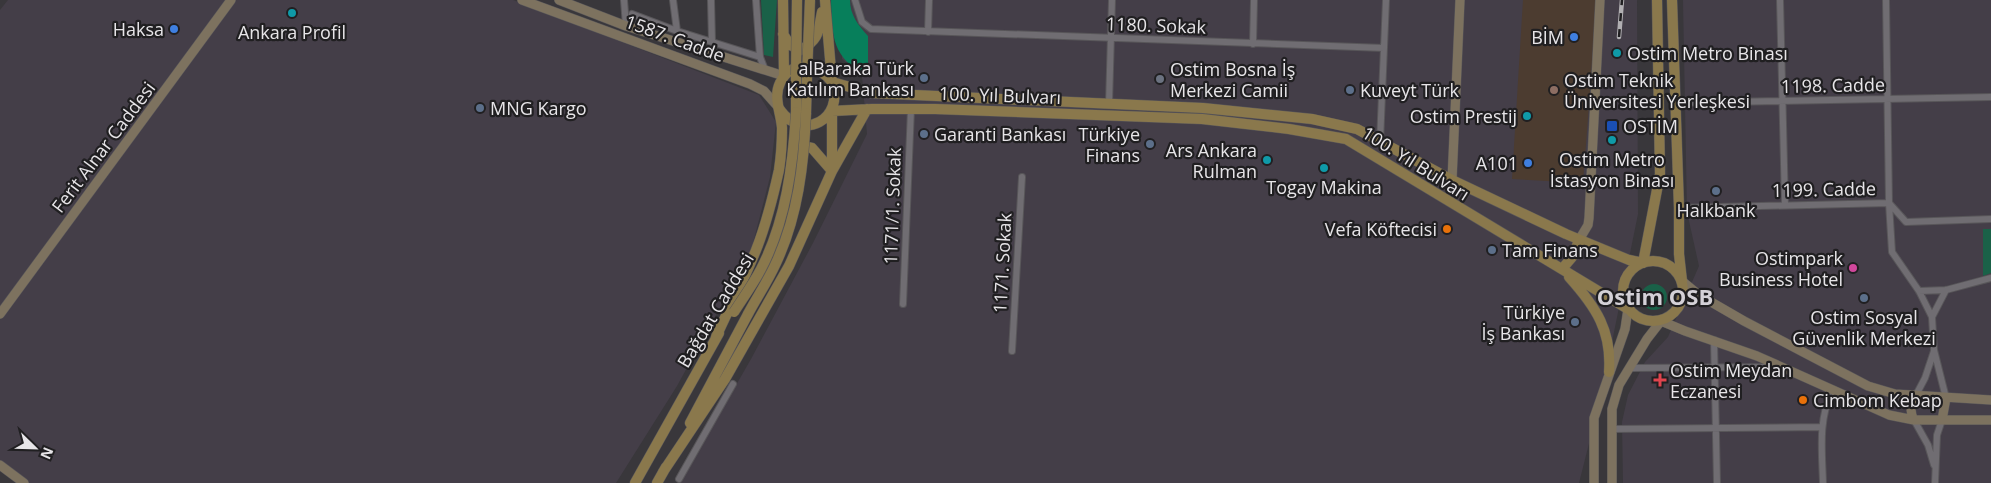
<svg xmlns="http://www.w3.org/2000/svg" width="1991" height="483" viewBox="0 0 1991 483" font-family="'Open Sans',sans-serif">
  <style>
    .built { fill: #443e48 }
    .education { fill: #4c3c30 }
    .green { fill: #1a6148 }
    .forest { fill: #077f5b }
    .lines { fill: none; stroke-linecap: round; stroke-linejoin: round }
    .street-casing { stroke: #585659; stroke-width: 8 }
    .secondary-casing { stroke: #585659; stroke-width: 10 }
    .primary-casing { stroke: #585659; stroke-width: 11 }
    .street { stroke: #706d72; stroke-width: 6 }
    .secondary { stroke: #7d725f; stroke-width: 9 }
    .primary { stroke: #8a784c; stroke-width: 10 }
    .rail-casing { stroke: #b1afb2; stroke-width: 4.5 }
    .rail { stroke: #201f21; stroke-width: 2.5; stroke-dasharray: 8; stroke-linecap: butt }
    .primary-bridge-casing { stroke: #585659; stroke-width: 11; stroke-linecap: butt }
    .primary-bridge { stroke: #8a784c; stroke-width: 10 }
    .culture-dot { fill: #0f9aa8; stroke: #201f21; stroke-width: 2 }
    .shop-dot { fill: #3f7fe0; stroke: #201f21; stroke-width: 2 }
    .service-dot { fill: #5c6f8a; stroke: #201f21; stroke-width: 2 }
    .worship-dot { fill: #6b7280; stroke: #201f21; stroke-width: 2 }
    .education-dot { fill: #8d6e63; stroke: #201f21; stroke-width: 2 }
    .transit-dot { fill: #1a4fb4; stroke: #201f21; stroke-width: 2 }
    .food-dot { fill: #e8710a; stroke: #201f21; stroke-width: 2 }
    .hotel-dot { fill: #d1479c; stroke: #201f21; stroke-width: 2 }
    .health-dot { fill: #e0444e; stroke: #201f21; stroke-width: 2 }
    .labels { text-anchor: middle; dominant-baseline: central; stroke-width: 4.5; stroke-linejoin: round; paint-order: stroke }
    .street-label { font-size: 18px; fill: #e7e5e8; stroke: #201f21 }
    .poi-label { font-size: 18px; fill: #e7e5e8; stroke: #201f21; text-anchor: end }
    .district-label { font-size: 22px; font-weight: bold; fill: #d4d1d7; stroke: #201f21 }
  </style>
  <rect width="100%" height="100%" fill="#39373b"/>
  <path class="built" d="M8 0H513L759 95 776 122 770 177 751 251 677 386 616 483H24L0 465V10Z
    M841 0H1637L1638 214 1601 396 1579 483H680L751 359 813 243 867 134 862 76 842 59Z
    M1683 0H1991V483H1623L1622 422 1628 395 1645 362 1668 337 1699 266 1687 212Z"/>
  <path class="education" d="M1523 0H1597L1583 183 1512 179Z"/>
  <path class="green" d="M761 0H777L773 57 764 55Z
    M1983 229H1991V273L1983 276Z
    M1641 297a13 13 0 1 1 26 0a13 13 0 1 1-26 0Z"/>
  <path class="forest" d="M831 0H850C850 15 858 25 868 36V77C832 57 832 38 831 0Z"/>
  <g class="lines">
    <defs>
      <path id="street" d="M624 0 626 26
        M673 0 677 31
        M711 0 712 42
        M756 0 760 57 765 70
        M855 0 862 22 871 29 1384 48
        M1780 0 1785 205
        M1886 0 1889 203 1892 252 1919 291 1932 317 1934 350 1946 398
        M632 14 677 31 760 57
        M928 32 929 0
        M1253 44 1254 0
        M1675 103 1991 97
        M1109 104 1112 0
        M1380 142 1386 0
        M1679 208 1889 203 1906 222 1991 219
        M1919 291 1946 290 1991 278
        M903 304 911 109
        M1932 317 1946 290
        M1714 340 1717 483
        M1012 351 1022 177
        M1630 368 1779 367
        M1916 395 1925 378 1934 351
        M1914 420 1928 445 1934 465
        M1612 429 1822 427
        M679 479 733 384
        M1823 483C1822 449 1818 422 1832 390
        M1935 483 1937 435 1942 420"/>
      <path id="secondary" d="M522 0 750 84 764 91 780 109
        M559 0 626 26 784 76
        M1452 180 1460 0
        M1579 240 1588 225 1589 218 1600 0
        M1682 281 1699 295 1744 321 1868 386 1895 394 1991 400
        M0 314 231 0
        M1914 420C1909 411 1911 405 1916 395
        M1942 420 1946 398
        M0 465 24 483
        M1594 483V418L1625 329 1628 309
        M1612 483V409L1619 385 1647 339 1661 321 1685 331 1757 356 1889 415 1914 420H1991"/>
      <path id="primary" d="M783 0 784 76
        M1672 0 1679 208V254L1682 281
        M783 34 790 45 801 50C820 38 818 32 822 12
        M832 82 871 93 1203 108 1312 119 1357 129 1452 180 1566 234 1629 260 1643 263
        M780 110C803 142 845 119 832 82L825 0
        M832 111 872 109H935L1202 119 1289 129 1346 139 1628 309
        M832 111V170
        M796 112V75
        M806 113 807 75
        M797 145 812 148 832 171
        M1623 291a30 30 0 1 1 60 0a30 30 0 1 1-60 0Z
        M1643 263 1660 174 1657 0
        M1562 269 1573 256 1579 240
        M1569 277C1596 307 1612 331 1609 372
        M716 337C729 308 744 280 756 250 766 225 773 197 779 170 781 157 782 141 782 128 781 113 773 97 780 83 791 59 818 64 832 82
        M690 423 748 314
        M663 472 725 379 789 266 832 171 867 109
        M635 483 719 333
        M657 483 666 467"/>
    </defs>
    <use href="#street" class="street-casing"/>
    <use href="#secondary" class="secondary-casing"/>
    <use href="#primary" class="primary-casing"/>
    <use href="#street" class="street"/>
    <use href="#secondary" class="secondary"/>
    <use href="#primary" class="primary"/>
    <defs>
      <path id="rail" d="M1619 37 1622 0"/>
    </defs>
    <use href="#rail" class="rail-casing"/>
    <use href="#rail" class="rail"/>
    <defs>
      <path id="primary-bridge" d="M796 75 797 0
        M807 75 810 0
        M734 312C743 298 753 284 761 269 786 221 793 165 796 112
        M748 314C757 297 768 281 776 263 798 216 804 164 806 113"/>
    </defs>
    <use href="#primary-bridge" class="primary-bridge-casing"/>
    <use href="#primary-bridge" class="primary-bridge"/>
  </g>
  <g class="culture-dot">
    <circle cx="292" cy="13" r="5"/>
    <circle cx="1617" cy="53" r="5"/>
    <circle cx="1527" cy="116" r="5"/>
    <circle cx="1612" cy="140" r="5"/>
    <circle cx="1267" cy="160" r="5"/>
    <circle cx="1324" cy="168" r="5"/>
  </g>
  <g class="shop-dot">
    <circle cx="174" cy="29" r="5"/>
    <circle cx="1574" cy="37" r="5"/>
    <circle cx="1528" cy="163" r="5"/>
  </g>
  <g class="service-dot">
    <circle cx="924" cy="78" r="5"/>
    <circle cx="1350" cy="90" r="5"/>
    <circle cx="480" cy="108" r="5"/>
    <circle cx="924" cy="134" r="5"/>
    <circle cx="1150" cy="144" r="5"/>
    <circle cx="1716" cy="191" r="5"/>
    <circle cx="1492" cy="250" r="5"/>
    <circle cx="1864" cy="298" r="5"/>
    <circle cx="1575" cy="322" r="5"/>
  </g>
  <circle class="worship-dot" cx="1160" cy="79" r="5"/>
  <circle class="education-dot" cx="1554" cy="90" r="5"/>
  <rect class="transit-dot" x="1606" y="120" width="12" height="12" rx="2.5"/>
  <g class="food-dot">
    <circle cx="1447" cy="229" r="5"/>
    <circle cx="1803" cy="400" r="5"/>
  </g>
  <circle class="hotel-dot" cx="1853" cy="268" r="5"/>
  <path class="health-dot" d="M1657.5 372.5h5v5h5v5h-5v5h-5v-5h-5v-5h5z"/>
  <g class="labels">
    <g class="street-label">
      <text transform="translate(1156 25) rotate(2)">1180. Sokak</text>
      <text transform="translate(675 38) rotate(20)">1587. Cadde</text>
      <text transform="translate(1833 85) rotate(-1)">1198. Cadde</text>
      <text transform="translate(1000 95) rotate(2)">100. Yıl Bulvarı</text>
      <text transform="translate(103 147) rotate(-53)">Ferit Alnar Caddesi</text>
      <text transform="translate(1416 163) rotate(32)">100. Yıl Bulvarı</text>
      <text transform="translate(1824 189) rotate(-1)">1199. Cadde</text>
      <text transform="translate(892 206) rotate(-88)">1171/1. Sokak</text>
      <text transform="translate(1002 263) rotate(-87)">1171. Sokak</text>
      <text transform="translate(715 310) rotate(-59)">Bağdat Caddesi</text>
    </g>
    <g class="poi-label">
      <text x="164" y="29">Haksa</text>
      <text x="292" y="32" text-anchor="middle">Ankara Profil</text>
      <text x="1564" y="37">BİM</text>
      <text x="1627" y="53" text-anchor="start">Ostim Metro Binası</text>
      <text x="914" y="68">alBaraka Türk<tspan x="914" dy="21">Katılım Bankası</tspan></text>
      <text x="1170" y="69" text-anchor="start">Ostim Bosna İş<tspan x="1170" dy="21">Merkezi Camii</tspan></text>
      <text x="1564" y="80" text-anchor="start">Ostim Teknik<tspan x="1564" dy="21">Üniversitesi Yerleşkesi</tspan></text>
      <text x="1360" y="90" text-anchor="start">Kuveyt Türk</text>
      <text x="490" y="108" text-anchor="start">MNG Kargo</text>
      <text x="1517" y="116">Ostim Prestij</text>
      <text x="1623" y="126" text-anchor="start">OSTİM</text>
      <text x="934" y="134" text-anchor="start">Garanti Bankası</text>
      <text x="1140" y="134">Türkiye<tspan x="1140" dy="21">Finans</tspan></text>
      <text x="1257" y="150">Ars Ankara<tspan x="1257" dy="21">Rulman</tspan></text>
      <text x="1612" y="159" text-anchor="middle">Ostim Metro<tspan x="1612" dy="21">İstasyon Binası</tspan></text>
      <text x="1518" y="163">A101</text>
      <text x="1324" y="187" text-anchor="middle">Togay Makina</text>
      <text x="1716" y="210" text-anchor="middle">Halkbank</text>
      <text x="1437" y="229">Vefa Köftecisi</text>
      <text x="1502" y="250" text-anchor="start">Tam Finans</text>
      <text x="1843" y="258">Ostimpark<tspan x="1843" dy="21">Business Hotel</tspan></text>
      <text x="1565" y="312">Türkiye<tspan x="1565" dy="21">İş Bankası</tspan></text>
      <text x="1864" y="317" text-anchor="middle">Ostim Sosyal<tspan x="1864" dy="21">Güvenlik Merkezi</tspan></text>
      <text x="1670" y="370" text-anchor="start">Ostim Meydan<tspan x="1670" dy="21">Eczanesi</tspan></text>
      <text x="1813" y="400" text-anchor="start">Cimbom Kebap</text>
    </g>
    <g class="district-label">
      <text x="1655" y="296">Ostim OSB</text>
    </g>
  </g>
  <g transform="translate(35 448) rotate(113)" stroke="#201f21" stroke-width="4" paint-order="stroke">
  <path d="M0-4L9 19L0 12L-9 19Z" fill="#e7e5e8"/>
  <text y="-8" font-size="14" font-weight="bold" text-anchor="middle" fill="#e7e5e8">N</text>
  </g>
</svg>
